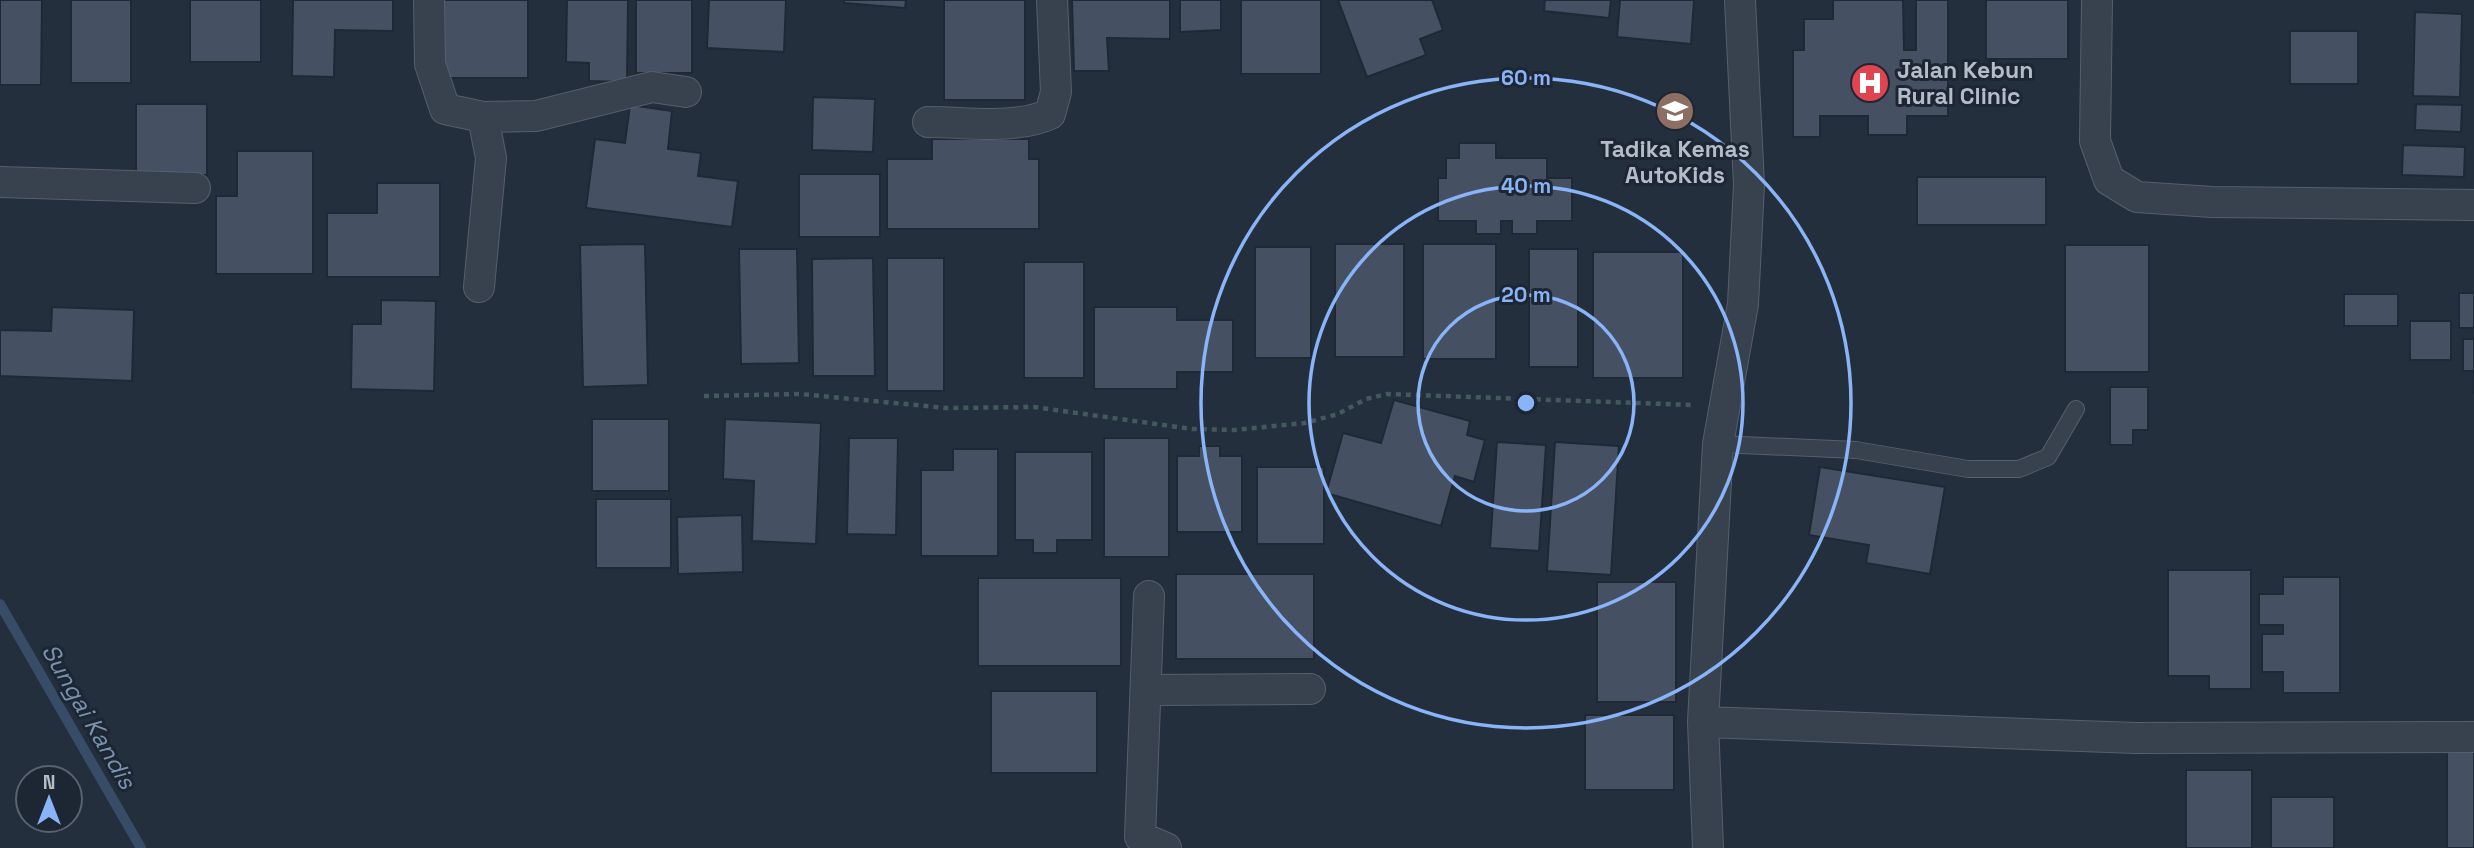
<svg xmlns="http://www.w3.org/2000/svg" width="2474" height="848" viewBox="0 0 2474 848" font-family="'Space Grotesk',sans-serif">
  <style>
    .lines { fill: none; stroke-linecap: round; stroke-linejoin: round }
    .stream { stroke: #394c67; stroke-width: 10 }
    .building { fill: #455162; stroke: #1f2835; stroke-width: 2 }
    .lane-casing { stroke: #565f6c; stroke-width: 18 }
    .street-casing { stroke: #565f6c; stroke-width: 32 }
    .path { stroke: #44595c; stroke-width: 4.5; stroke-dasharray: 5 5; stroke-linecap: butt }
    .lane { stroke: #38414e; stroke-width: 16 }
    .street { stroke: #38414e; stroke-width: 30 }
    .ring { fill: none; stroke: #8ab4f8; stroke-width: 3.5 }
    .labels { text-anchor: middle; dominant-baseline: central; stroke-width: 6; stroke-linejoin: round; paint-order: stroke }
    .poi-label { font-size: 23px; font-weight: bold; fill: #b4bcc9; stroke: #1d2633; text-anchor: start }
    .water-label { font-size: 24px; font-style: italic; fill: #7c92b1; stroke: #1d2633 }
    .centre { fill: #8ab4f8; stroke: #1d2633; stroke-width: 3.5 }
    .ring-label { font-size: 21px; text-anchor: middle; font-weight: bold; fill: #8ab4f8; stroke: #1d2633; stroke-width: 6; stroke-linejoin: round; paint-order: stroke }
  </style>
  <rect width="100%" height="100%" fill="#242f3e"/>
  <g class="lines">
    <path class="stream" d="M0 604 141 848"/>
  </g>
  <path class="building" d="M0 0H42L41 85H0Z
    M71 0H131V83H71Z
    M190 0H261V62H190Z
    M293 0H393V31L335 30 334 77 292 76Z
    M442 0H528V78H442Z
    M567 0H628L627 82 589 81V63L566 62Z
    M636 0H692V73H636Z
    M709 0H786L784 52 707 48Z
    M844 0H906L905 8 844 3Z
    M944 0H1025V100H944Z
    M1072 0H1170V39L1107 38 1109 71H1074Z
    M1180 0H1221V30L1180 32Z
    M1241 0H1321V74H1241Z
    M1338 0H1432L1443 30 1420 39 1426 55 1367 77Z
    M1545 0H1611L1609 18 1544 11Z
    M1620 0H1694L1691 44 1617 37Z
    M1833 0H1903L1904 50H1916V0H1948V116H1907V135H1868V116H1820V137H1793V50H1804V19H1833Z
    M1986 0H2068V59H1986Z
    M2415 12 2462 14 2460 97 2413 96Z
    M2290 31H2358V84H2290Z
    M813 97 875 99 873 152 812 150Z
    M136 104H207V175H136Z
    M2416 104 2462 105 2461 132 2415 130Z
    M630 105 672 111 668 149 701 153 698 176 738 181 732 227 586 208 595 139 625 143Z
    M932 139H1029V159H1039V229H887V159H932Z
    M1459 143H1496V158H1547V178H1572V221H1537V234H1512V221H1501V234H1476V221H1438V178H1446V158H1459Z
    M2403 145 2465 147 2464 177 2402 175Z
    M237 151H313V274H216V196H237Z
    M799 174H880V237H799Z
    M1917 177H2046V225H1917Z
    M377 183H440V277H327V213H377Z
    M645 244 648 385 583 387 580 245Z
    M1335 244H1404V357H1335Z
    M1423 244H1496V359H1423Z
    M2065 245H2149V372H2065Z
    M1255 247H1311V358H1255Z
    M739 249H797L799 363 741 364Z
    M1529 249H1578V367H1529Z
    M1593 252H1683V378H1593Z
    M873 258 875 376H813L812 259Z
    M887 258H944V391H887Z
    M1024 262H1084V378H1024Z
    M2459 293H2474V328H2459Z
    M2344 294H2398V326H2344Z
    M381 300 436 301 434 391 351 389 352 324H381Z
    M52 307 134 310 132 381 0 376V330L51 331Z
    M1094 307H1177V320H1233V372H1177V389H1094Z
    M2410 321H2451V360H2410Z
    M2463 339H2474V394V371H2463Z
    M2110 387H2148V430H2133V445H2110Z
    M1394 400 1470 421 1467 435 1485 440 1474 482 1455 476 1441 526 1326 493 1343 433 1381 443Z
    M592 419H669V491H592Z
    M725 419 821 423 816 544 752 541 754 481 723 479Z
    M849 438H898L896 535 847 534Z
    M1104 438H1169V557H1104Z
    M1497 442 1546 445 1539 551 1490 548Z
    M1555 442 1619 446 1611 575 1547 571Z
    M1199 446H1220V456H1242V532H1177V456H1199Z
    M953 449H998V556H921V470H953Z
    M1015 452H1092V540H1057V553H1033V540H1015Z
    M1257 467H1324V544H1257Z
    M1820 467 1945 487 1930 574 1866 563 1869 545 1809 535Z
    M596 499H671V568H596Z
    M742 515 743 572 678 574 677 517Z
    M2168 570H2251V689H2209V676H2168Z
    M1176 574H1314V659H1176Z
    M2283 577H2340V693H2283V672H2262V634H2283V625H2259V594H2283Z
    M978 578H1121V666H978Z
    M1597 582H1676V702H1597Z
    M991 691H1097V773H991Z
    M1585 715H1674V790H1585Z
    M2447 750H2474V848H2447Z
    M2186 770H2252V848H2186Z
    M2271 797H2334V848H2271Z"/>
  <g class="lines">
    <defs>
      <path id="lane" d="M1718 444 1856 450 1968 469H2019L2048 457 2076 409"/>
      <path id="street" d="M429 0 430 64 445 109 483 117 536 116 652 87 686 92
        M2097 0 2095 141 2109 180 2137 197 2212 202 2474 205
        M928 122C967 122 1015 130 1050 114L1056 92 1052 0
        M0 182 195 188
        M479 287 491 158 483 117
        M1149 596 1140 837 1166 848
        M1147 690 1310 689
        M1703 722 2136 738 2474 737
        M1708 848 1703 722 1718 444 1743 304 1749 185 1740 0"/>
    </defs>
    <use href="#lane" class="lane-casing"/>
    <use href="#street" class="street-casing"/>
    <path class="path" d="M704 396 800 394 947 408 1034 407 1192 429 1234 430 1305 423 1338 414 1366 399 1387 394 1693 405"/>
    <use href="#lane" class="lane"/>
    <use href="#street" class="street"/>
  </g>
  <g class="ring">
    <circle cx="1526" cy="403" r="108"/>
    <circle cx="1526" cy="403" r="217"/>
    <circle cx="1526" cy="403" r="325"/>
  </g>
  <defs>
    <symbol id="hospital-disc" viewBox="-11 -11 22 22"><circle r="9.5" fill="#e0444e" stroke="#1d2633"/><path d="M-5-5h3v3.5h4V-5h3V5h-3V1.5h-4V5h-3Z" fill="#fff"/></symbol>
    <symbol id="school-disc" viewBox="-11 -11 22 22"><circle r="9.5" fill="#8d6e63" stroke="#1d2633"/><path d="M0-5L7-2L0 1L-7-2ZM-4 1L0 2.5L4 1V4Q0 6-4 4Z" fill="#fff"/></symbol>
  </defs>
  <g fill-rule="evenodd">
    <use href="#hospital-disc" x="1848" y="61" width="44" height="44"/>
    <use href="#school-disc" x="1653" y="89" width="44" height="44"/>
  </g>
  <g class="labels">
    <g class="poi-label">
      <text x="1897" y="70">Jalan Kebun<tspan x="1897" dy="26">Rural Clinic</tspan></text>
      <text x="1675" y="149" text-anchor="middle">Tadika Kemas<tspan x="1675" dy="26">AutoKids</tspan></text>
    </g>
    <g class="water-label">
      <text transform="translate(89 716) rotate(60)">Sungai Kandis</text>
    </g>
  </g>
  <circle cx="1526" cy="403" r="10" class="centre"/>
  <g class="ring-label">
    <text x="1526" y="85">60 m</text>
    <text x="1526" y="193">40 m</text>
    <text x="1526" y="302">20 m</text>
  </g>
  <g transform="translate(49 799)"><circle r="33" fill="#1d2633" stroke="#59626f" stroke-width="2"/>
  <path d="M0-5L12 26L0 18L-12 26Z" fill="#8ab4f8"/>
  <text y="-10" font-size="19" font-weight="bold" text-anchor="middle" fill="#b4bcc9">N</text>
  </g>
</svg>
